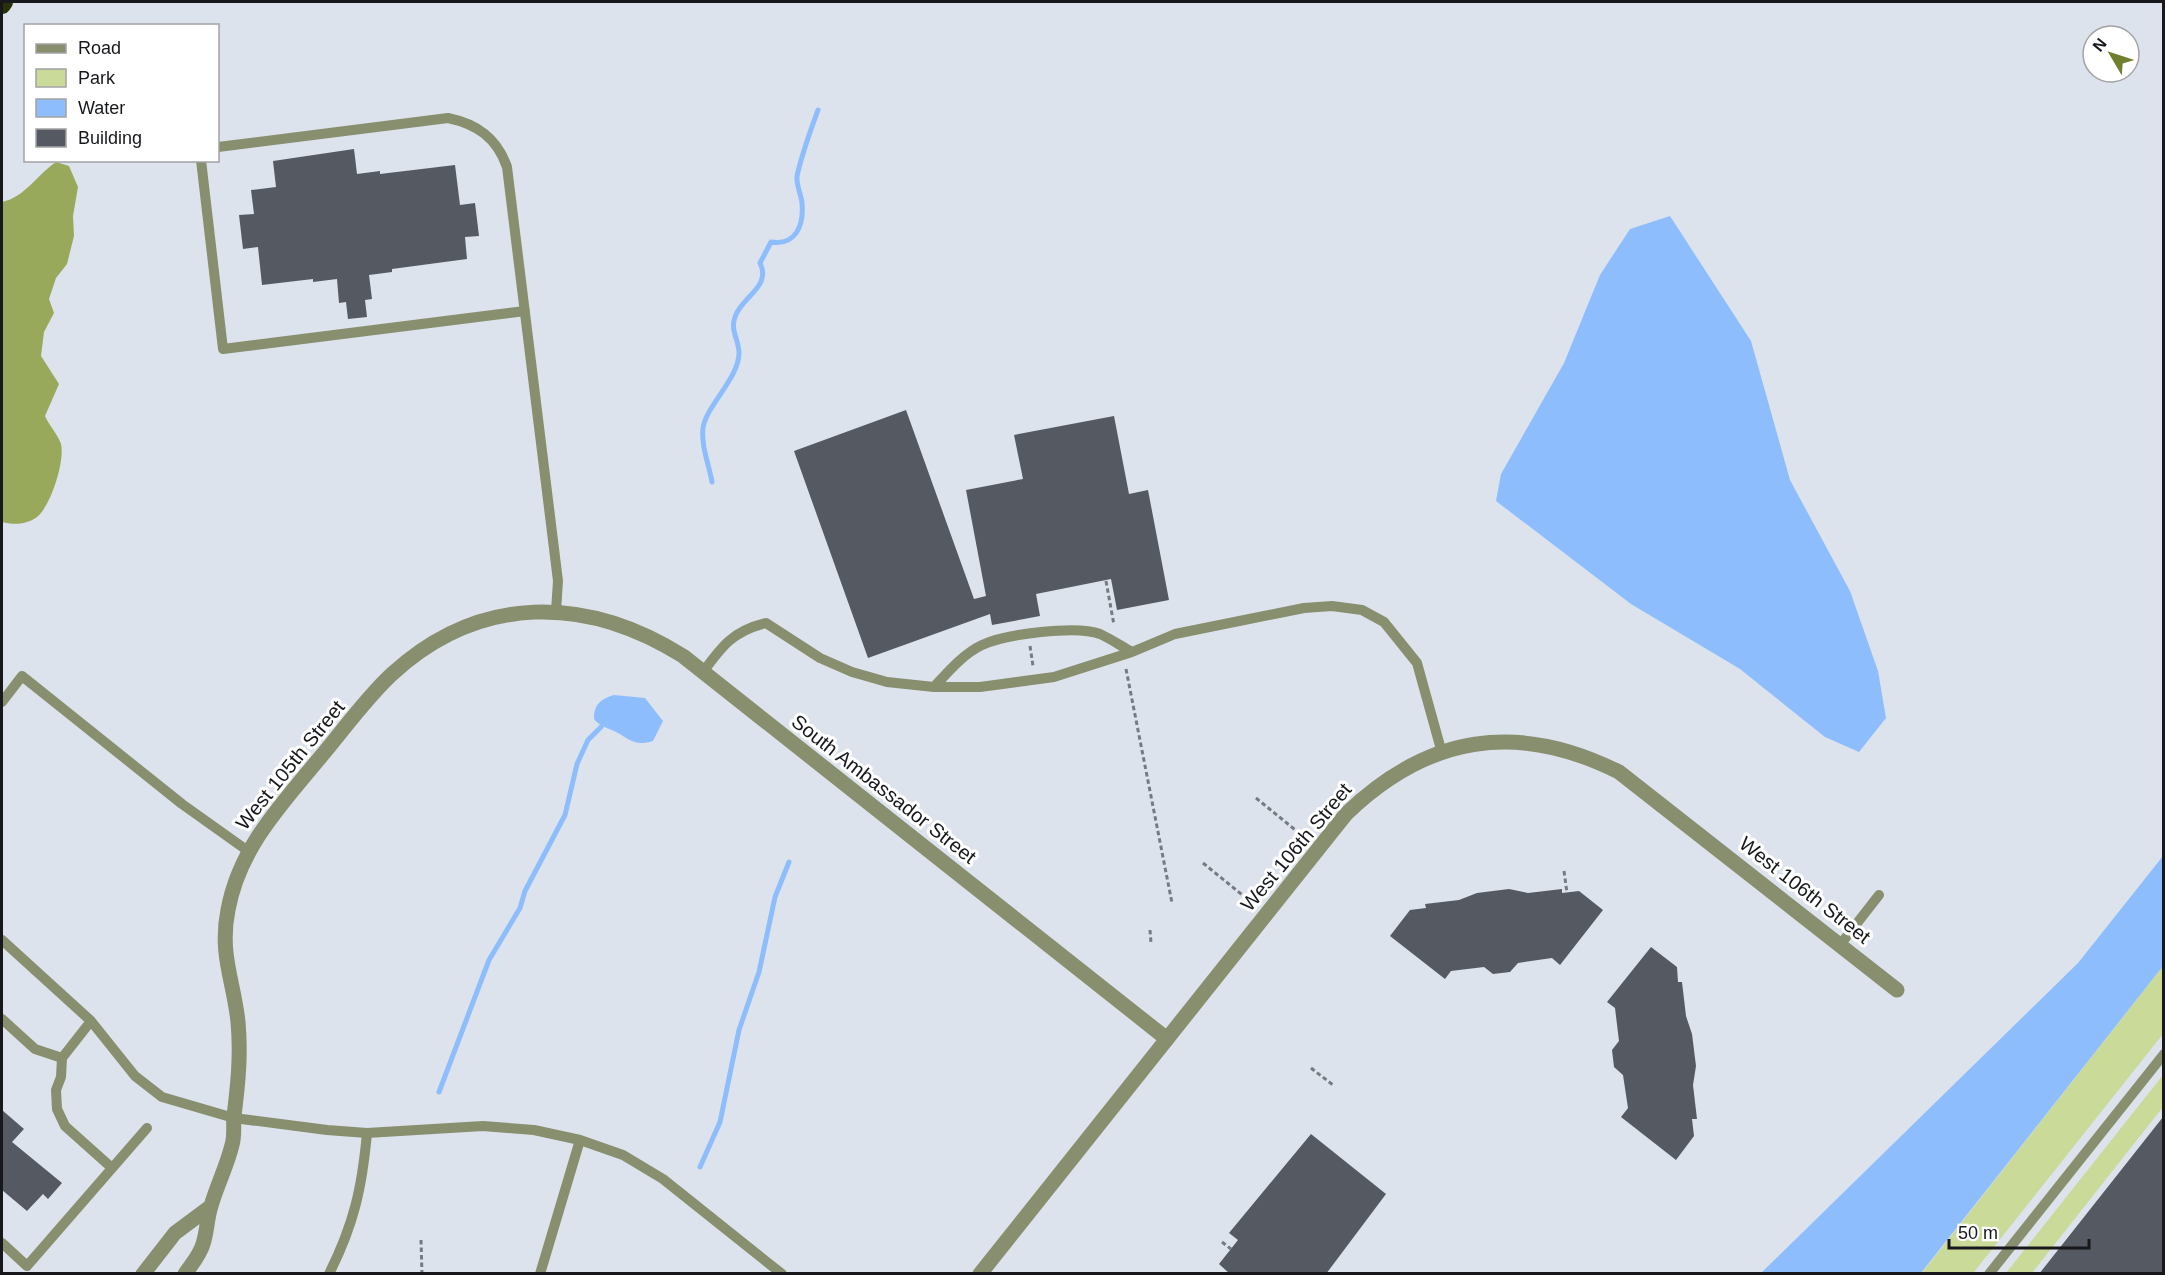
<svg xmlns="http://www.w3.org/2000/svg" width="2165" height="1275" viewBox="0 0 2165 1275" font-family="Helvetica,sans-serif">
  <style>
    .green { fill: #cada99 }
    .forest { fill: #98a95c }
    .water { fill: #8ebdfd }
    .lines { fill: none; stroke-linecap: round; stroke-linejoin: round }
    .stream { stroke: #8ebdfd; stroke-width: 5 }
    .building { fill: #555a62 }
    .path { stroke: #767b80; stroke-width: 3; stroke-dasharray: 4.5 3; stroke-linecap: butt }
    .service { stroke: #878f6f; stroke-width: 10 }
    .minor { stroke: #878f6f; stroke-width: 15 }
    .tertiary { stroke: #878f6f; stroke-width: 15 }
    .motorway { stroke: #293106; stroke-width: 18 }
    .labels { text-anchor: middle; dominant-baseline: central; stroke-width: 6; stroke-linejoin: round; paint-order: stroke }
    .street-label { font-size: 20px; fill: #16181b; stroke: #fff }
  </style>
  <rect width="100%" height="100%" fill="#dce3ec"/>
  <path class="green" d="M2163 966V1034L1974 1272 1921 1274Z
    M2163 1075V1107L2032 1273H2006Z"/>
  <path class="forest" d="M56 162 69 166 78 187 73 216 74 236 67 264 56 278 49 299 54 313 44 332 41 356 59 384 45 416C49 425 58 435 61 444 65 461 51 506 37 517 26 525 13 525 2 522V202C25 197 37 175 56 162Z"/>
  <path class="water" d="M1670 216 1751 341 1790 480 1850 591 1878 671 1886 718 1859 752 1825 737 1740 669 1631 604 1496 501 1501 474 1564 363 1600 275 1630 229Z
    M614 695 645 698 663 721 653 741C637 746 631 741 618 733 609 728 600 727 594 719 594 704 601 699 614 695Z
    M2163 856V966L1921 1273H1761L2078 963Z"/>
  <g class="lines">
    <path class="stream" d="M712 482C709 465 701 446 703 428 706 406 739 378 739 353 739 340 730 331 735 317 741 297 772 287 760 263L771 242C796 246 804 225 802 203 801 194 796 185 797 176 802 153 810 132 818 110
      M439 1092 489 960 520 908 525 891 565 815 577 764 588 740 601 727
      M700 1167 720 1122 739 1030 759 972 775 897 789 862"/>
  </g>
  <path class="building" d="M354 149 357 174 380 171V174L455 165 460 205 475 203 479 236 465 237 467 259 392 269V272L369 275 372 299 365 300 367 317 348 319 346 302 339 303 337 279 313 282V279L262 285 258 247 243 249 239 215 254 214 251 190 276 187 273 161Z
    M906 410 974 599 986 596 966 490 1023 479 1014 435 1114 416 1129 494 1148 490 1169 600 1117 610 1111 579 1036 594 1040 616 992 625 990 614 868 658 794 451Z
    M1509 889 1528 893 1562 889V893L1579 891 1603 910 1560 965 1552 958 1518 963 1510 972 1493 974 1484 967 1451 971 1445 979 1390 936 1410 910 1426 908 1425 904 1459 900 1477 893Z
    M1651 947 1677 967 1678 982H1682L1686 1016 1692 1034 1696 1066 1693 1085 1697 1119H1692L1694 1136 1676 1160 1621 1117 1628 1108 1623 1075 1614 1067 1612 1050 1619 1041 1615 1008 1607 1002Z
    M2 1110 24 1129 12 1142 62 1183 48 1199 43 1194 27 1211 2 1190Z
    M2163 1117V1274H2039Z
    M1311 1134 1386 1194 1326 1274H1230L1219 1264 1238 1240 1229 1233Z"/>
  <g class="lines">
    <path class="path" d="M1106 581 1114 625
      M1030 646 1033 666
      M1126 669 1172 903
      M1256 798 1299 833
      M1203 863 1246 898
      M1564 871 1567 893
      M1150 930 1151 943
      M1311 1068 1333 1085
      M421 1240 422 1274
      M1222 1242 1231 1249"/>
    <path class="service" d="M218 147 448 118C477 124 497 138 507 167L558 581 556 611
      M201 160 223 349 525 311
      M703 672C722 646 733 631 766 623L820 658 852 672 887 682 934 687H980L1054 677 1132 652 1175 634 1304 608 1332 606 1362 610 1384 622 1417 663 1442 753
      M934 687C948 672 963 654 982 645 1005 634 1077 625 1100 634 1111 639 1121 646 1132 652
      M2 702 22 676 182 804 248 851
      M2 940 91 1021 135 1076 162 1097 234 1118 327 1130 367 1133 483 1126 534 1130 580 1140 623 1155 663 1179 782 1274
      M1840 945 1879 895
      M2 1019 35 1049 62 1058
      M91 1021 62 1058 61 1077 56 1090 57 1109 65 1126 112 1168
      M2 1243 27 1266 147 1128
      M329 1274C354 1224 362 1188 367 1133
      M540 1274 580 1140
      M1989 1274 2164 1054"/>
    <path class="minor" d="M143 1274 175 1233 210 1207
      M185 1274C191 1265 200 1255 203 1244 207 1232 207 1218 211 1206 217 1185 227 1166 232 1145 235 1136 233 1125 234 1116 238 1084 241 1055 238 1022 234 982 219 954 228 910 239 849 280 806 318 760 342 732 365 699 392 674 479 594 586 595 683 656L1167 1039"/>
    <path class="tertiary" d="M980 1274 1346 814C1428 735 1517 721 1619 772L1897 990"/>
    <path class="motorway" d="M2 5 4 2"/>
  </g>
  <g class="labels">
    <g class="street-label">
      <text transform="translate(290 765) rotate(-51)">West 105th Street</text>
      <text transform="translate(884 789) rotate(38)">South Ambassador Street</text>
      <text transform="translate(1296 847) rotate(-50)">West 106th Street</text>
      <text transform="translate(1805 890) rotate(38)">West 106th Street</text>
    </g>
  </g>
  <rect width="2165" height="1275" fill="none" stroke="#16181b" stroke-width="6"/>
  <rect x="24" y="24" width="195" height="138" fill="#ffffff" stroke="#a2a3a4" stroke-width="1.5"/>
  <rect x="36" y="44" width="30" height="9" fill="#878f6f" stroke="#a2a3a4" stroke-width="1.5"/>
  <text x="78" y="54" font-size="18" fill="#16181b">Road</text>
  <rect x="36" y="69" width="30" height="18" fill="#cada99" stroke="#a2a3a4" stroke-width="1.5"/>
  <text x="78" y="84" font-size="18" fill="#16181b">Park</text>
  <rect x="36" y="99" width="30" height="18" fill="#8ebdfd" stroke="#a2a3a4" stroke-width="1.5"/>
  <text x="78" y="114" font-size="18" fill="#16181b">Water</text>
  <rect x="36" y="129" width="30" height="18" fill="#555a62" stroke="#a2a3a4" stroke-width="1.5"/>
  <text x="78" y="144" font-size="18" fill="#16181b">Building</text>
  <g transform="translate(2111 54) rotate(309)"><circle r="28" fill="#ffffff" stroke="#a2a3a4" stroke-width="1.5"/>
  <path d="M0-4.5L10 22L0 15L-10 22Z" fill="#6f7f2e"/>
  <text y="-9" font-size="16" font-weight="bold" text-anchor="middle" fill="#16181b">N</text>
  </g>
  <path d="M1949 1239v9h140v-9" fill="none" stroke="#16181b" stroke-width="3"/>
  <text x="1958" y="1239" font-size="18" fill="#16181b" stroke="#ffffff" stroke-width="4.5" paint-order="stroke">50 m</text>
</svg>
